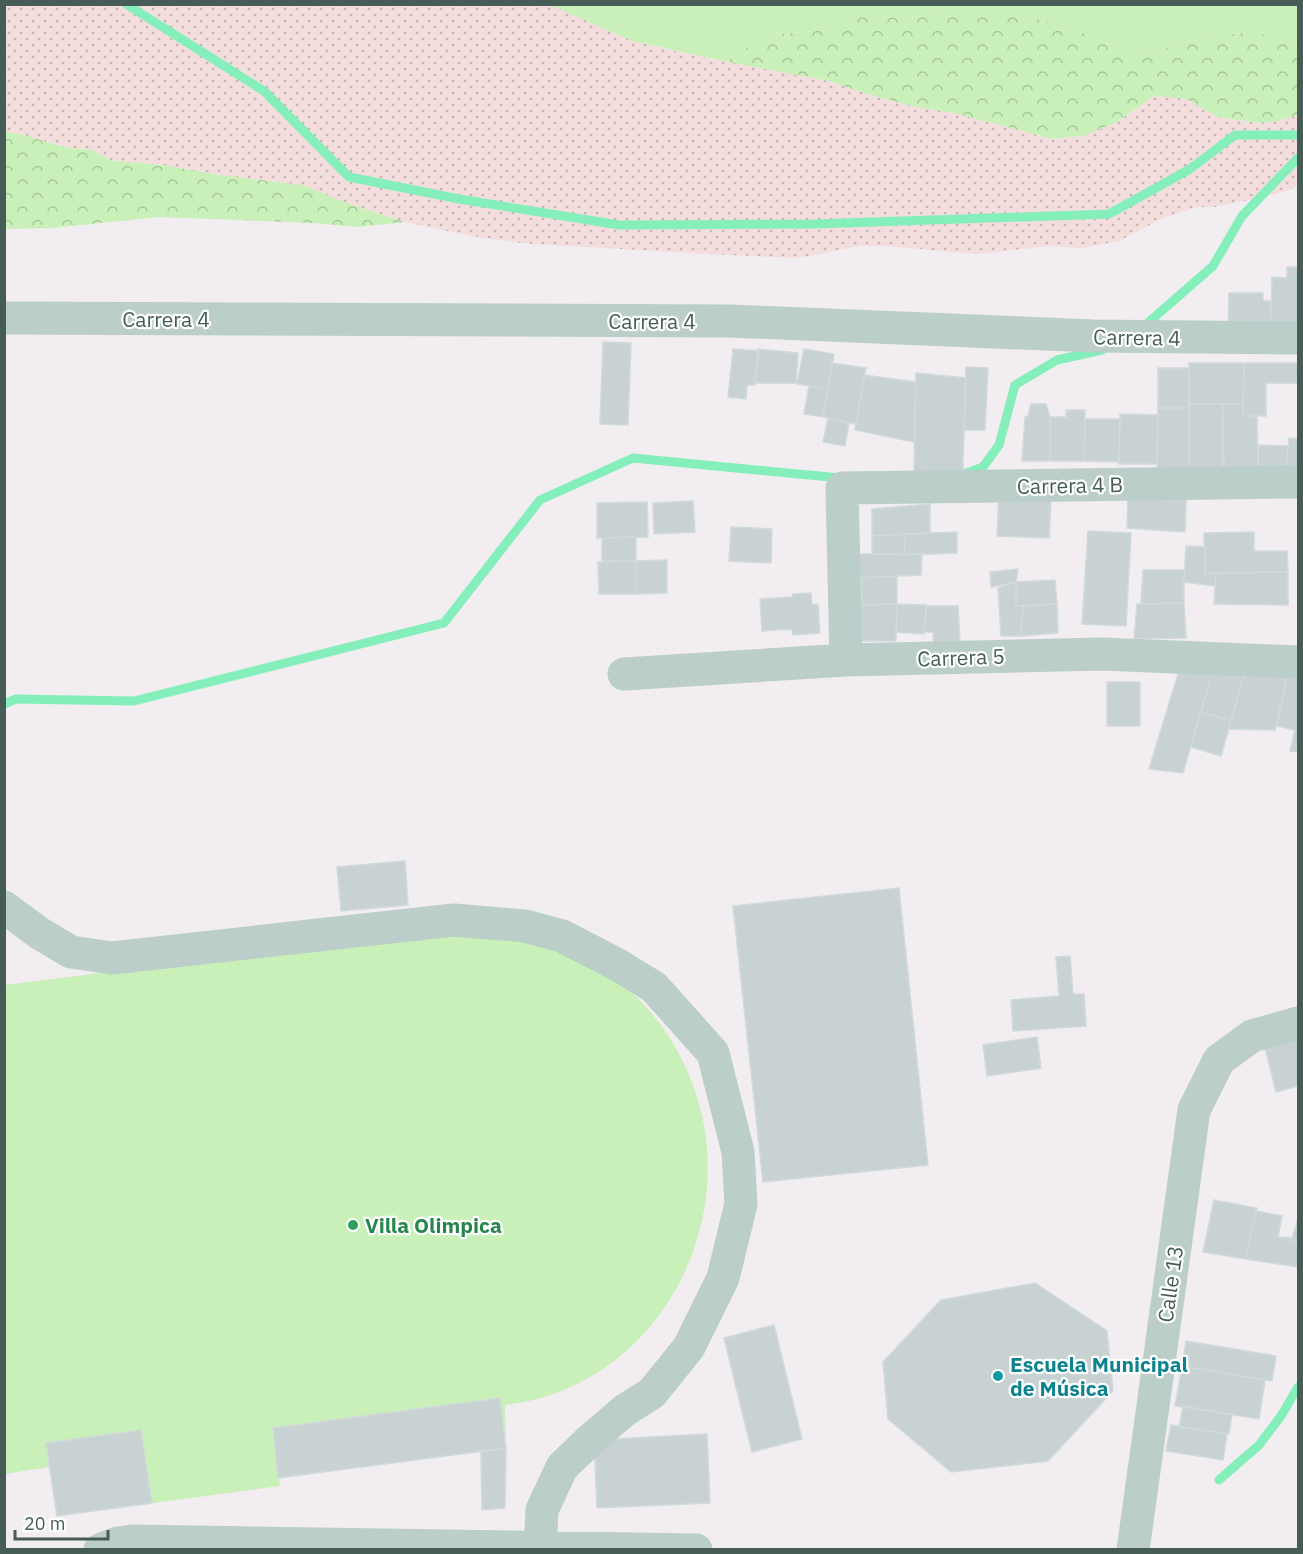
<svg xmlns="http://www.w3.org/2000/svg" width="1303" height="1554" viewBox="0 0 1303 1554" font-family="'IBM Plex Sans',sans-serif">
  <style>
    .grass { fill: #caf0ba }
    .forest { fill: url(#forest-crowns) }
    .sand { fill: url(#sand-dots) }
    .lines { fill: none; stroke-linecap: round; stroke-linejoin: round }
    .stream { stroke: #85efbc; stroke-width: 9 }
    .building { fill: #c9d2d2; stroke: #d1dada; stroke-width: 1.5 }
    .minor { stroke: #bbcec9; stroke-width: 33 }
    .leisure-dot { fill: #2e9e5b; stroke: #fff; stroke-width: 2 }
    .culture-dot { fill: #0f9aa8; stroke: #fff; stroke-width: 2 }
    .labels { text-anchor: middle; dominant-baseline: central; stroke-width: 4.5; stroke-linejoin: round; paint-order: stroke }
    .street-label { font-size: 21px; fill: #455c57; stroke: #fff }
    .leisure-label { font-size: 21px; font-weight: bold; fill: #27864d; stroke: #fff; text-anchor: start }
    .culture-label { font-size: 21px; font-weight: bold; fill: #0d838f; stroke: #fff; text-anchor: start }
  </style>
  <defs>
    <pattern id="forest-crowns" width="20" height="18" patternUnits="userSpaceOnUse" patternTransform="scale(1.5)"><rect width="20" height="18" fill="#caf0ba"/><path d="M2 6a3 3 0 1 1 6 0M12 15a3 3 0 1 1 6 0" fill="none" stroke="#a6c69a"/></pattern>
    <pattern id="sand-dots" width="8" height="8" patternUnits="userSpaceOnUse" patternTransform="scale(1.5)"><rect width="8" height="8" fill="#f3dddd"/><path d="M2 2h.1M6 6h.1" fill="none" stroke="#c7b6b6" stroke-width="1.8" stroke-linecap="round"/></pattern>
  </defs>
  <rect width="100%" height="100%" fill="#f1edf0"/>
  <path class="grass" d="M548 5H1298V48L1254 31 1191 41 1140 56 1057 23 973 9 919 17 851 18 811 31 775 35 746 48 726 62 632 41Z
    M417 933C441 933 465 933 489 934 499 934 512 932 521 935 535 940 549 948 562 954 587 965 613 975 633 994 663 1021 685 1058 697 1097 736 1221 666 1365 537 1399 526 1402 516 1403 505 1405L506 1448 279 1478 280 1486 57 1516 49 1467 5 1474V985Z"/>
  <path class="forest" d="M973 9 1057 23 1140 56 1191 41 1254 31 1298 48V115L1279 121 1258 123 1217 117 1186 99 1154 96 1116 123 1083 136 1052 139 953 113 916 107 873 96 828 81 726 62 746 48 775 35 811 31 851 18 919 17Z
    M5 132 21 134 65 147 93 150 110 160 164 165 215 174 303 185 350 204 405 222 358 227 312 223 159 217 53 228 5 229Z"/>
  <path class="sand" d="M548 4 632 41 697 56 828 81 873 96 916 107 953 113 1052 139 1083 136 1116 123 1154 96 1186 99 1217 117 1258 123 1279 121 1298 115V186L1284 192 1216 207H1197L1161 219 1119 241 1083 248 1049 246 977 254 886 246H859L799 258 706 254 520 243 471 236 405 222 350 204 303 185 215 174 164 165 110 160 93 150 65 147 21 134 5 132V5Z"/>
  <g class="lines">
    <path class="stream" d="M126 4 264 91 349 177 459 199 619 225 815 224 1109 214 1190 169 1235 135H1298
      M1142 328 1213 266 1242 216 1298 158
      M964 474 983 467 999 445 1015 385 1057 360 1102 350
      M4 704 16 699 134 701 444 623 540 500 633 458 840 478
      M1219 1480 1259 1445 1281 1416 1298 1387"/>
  </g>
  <path class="building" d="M1287 267H1298V329L1271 324 1272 277 1287 278Z
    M1229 293H1263V301H1271V324L1228 329Z
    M603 342 631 343 628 425 600 424Z
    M733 349 759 351 755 385H747L746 399 728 397Z
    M758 349 798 353 796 383H755Z
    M804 349 834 354 828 389 797 384Z
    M832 363 866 368 856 424 823 417Z
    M1189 363H1244L1243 404H1190Z
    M1244 363H1298V383H1266V416H1243Z
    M966 367 988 368 985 430H964Z
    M1158 368H1189V408H1158Z
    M916 373 966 378 963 462 965 495 914 475Z
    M864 375 916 382 914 442 855 430Z
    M809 386 828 389 823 417 804 414Z
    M1031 404H1046L1050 417V461H1022L1025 417 1028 416Z
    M1190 404H1223L1224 469 1189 468Z
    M1223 404H1243V416H1257L1258 470 1223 469Z
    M1158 408H1189V468H1157Z
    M1066 410H1085L1084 461H1050V417H1066Z
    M1120 414 1158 415 1157 464H1119Z
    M828 419 849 423 845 446 823 442Z
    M1085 419H1120L1119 462 1084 461Z
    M1289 438 1298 439V471L1286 470Z
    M1258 445 1288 446 1286 470H1258Z
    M999 495 1051 499 1049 538 997 536Z
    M1128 497 1186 500 1185 532 1127 528Z
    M693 501 695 532 654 534 653 503Z
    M647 502 648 537 597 538V503Z
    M930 504V533L872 536V509Z
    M731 527 772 529 771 563 729 561Z
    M1088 531 1131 533 1126 626 1082 624Z
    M957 532V553L904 555 905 534Z
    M1254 532V551H1287L1288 572 1205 573 1204 533Z
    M905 534 904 555 872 554V536Z
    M636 537V561H602V538Z
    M1186 546 1205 547V573H1216L1215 586 1184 582Z
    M858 554H922L921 575 858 578Z
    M667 560V593L636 594V561Z
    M636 561V594H599L598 562Z
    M1018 569 1016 582 991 587 990 572Z
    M1143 570H1184V603L1141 604Z
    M1288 572V605L1214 604 1216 573Z
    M897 576V604L861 605 862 578Z
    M1055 580 1057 604 1016 606V582Z
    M1016 582V606H1023L1021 636H1001L998 588Z
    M811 593 812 605 818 604 820 633 793 635 792 629 762 631 760 599 792 597 793 594Z
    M1184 603 1186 638 1134 639 1137 604Z
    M897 604 896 641H859L861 605Z
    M897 604 926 605 924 634 896 632Z
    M1057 604 1058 633 1021 636 1023 606Z
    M927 606H958L960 642 934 644 933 632H924Z
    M1182 661 1214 666 1183 773 1149 769Z
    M1214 666 1244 675 1231 721 1201 712Z
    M1244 675 1287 676 1275 730 1228 729Z
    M1287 676 1298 678V752L1290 751 1295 730 1277 726Z
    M1107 682H1140V726H1107Z
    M1201 712 1231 721 1221 756 1191 747Z
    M405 861 408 905 341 911 337 867Z
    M899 888 928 1165 763 1182 733 906Z
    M1070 956 1073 994H1084L1086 1026 1013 1031 1011 1000 1059 996 1056 957Z
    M1298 1031V1086L1276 1092 1263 1040Z
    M1037 1037 1041 1068 987 1076 983 1045Z
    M1214 1200 1257 1208 1245 1259 1203 1252Z
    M1256 1211 1282 1216 1278 1237 1291 1238V1241L1298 1244V1267L1245 1259Z
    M1298 1219V1244L1291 1241Z
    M1035 1283 1107 1331 1113 1391 1048 1461 951 1472 888 1419 883 1362 941 1300Z
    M774 1325 802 1439 752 1452 724 1338Z
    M1186 1341 1276 1356 1272 1381 1182 1366Z
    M1182 1366 1265 1380 1259 1419 1175 1406Z
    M500 1398 506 1448 278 1478 273 1428Z
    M1183 1406 1232 1414 1229 1434 1179 1427Z
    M1171 1425 1227 1434 1223 1460 1166 1451Z
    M141 1430 152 1503 57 1516 46 1443Z
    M707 1434 710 1503 597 1508 594 1440Z
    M506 1448 505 1508 482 1510 481 1452Z"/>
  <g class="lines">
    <path class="minor" d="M4 318 729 321 1094 336 1298 338
      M846 660 842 488 1298 482
      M624 674 846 660 1101 654 1298 662
      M4 907 39 933 71 952 112 958 454 920 525 926 562 936 618 965 654 987 713 1053 738 1152 741 1204 723 1278 689 1347 652 1393 625 1410 589 1441 562 1467 542 1510 540 1550
      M100 1550 118 1543 132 1541 696 1550
      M1133 1550 1194 1110 1219 1060 1252 1036 1298 1023"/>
  </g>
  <circle class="leisure-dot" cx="353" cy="1225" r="6"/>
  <circle class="culture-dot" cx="998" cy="1376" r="6"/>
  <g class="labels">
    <g class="street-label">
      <text x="166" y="319">Carrera 4</text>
      <text x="652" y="321">Carrera 4</text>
      <text transform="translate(1137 337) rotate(1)">Carrera 4</text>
      <text transform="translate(1070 485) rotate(-1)">Carrera 4 B</text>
      <text transform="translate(961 657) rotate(-2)">Carrera 5</text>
      <text transform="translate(1170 1284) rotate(-82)">Calle 13</text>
    </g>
    <g class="leisure-label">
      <text x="365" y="1225">Villa Olimpica</text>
    </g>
    <g class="culture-label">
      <text x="1010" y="1364">Escuela Municipal<tspan x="1010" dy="24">de Música</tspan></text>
    </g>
  </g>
  <rect width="1303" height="1554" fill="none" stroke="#455c57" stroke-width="12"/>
  <path d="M15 1530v9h93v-9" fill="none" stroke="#455c57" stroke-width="3"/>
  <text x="24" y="1530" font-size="18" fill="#455c57" stroke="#ffffff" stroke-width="4.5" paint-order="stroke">20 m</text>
</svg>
